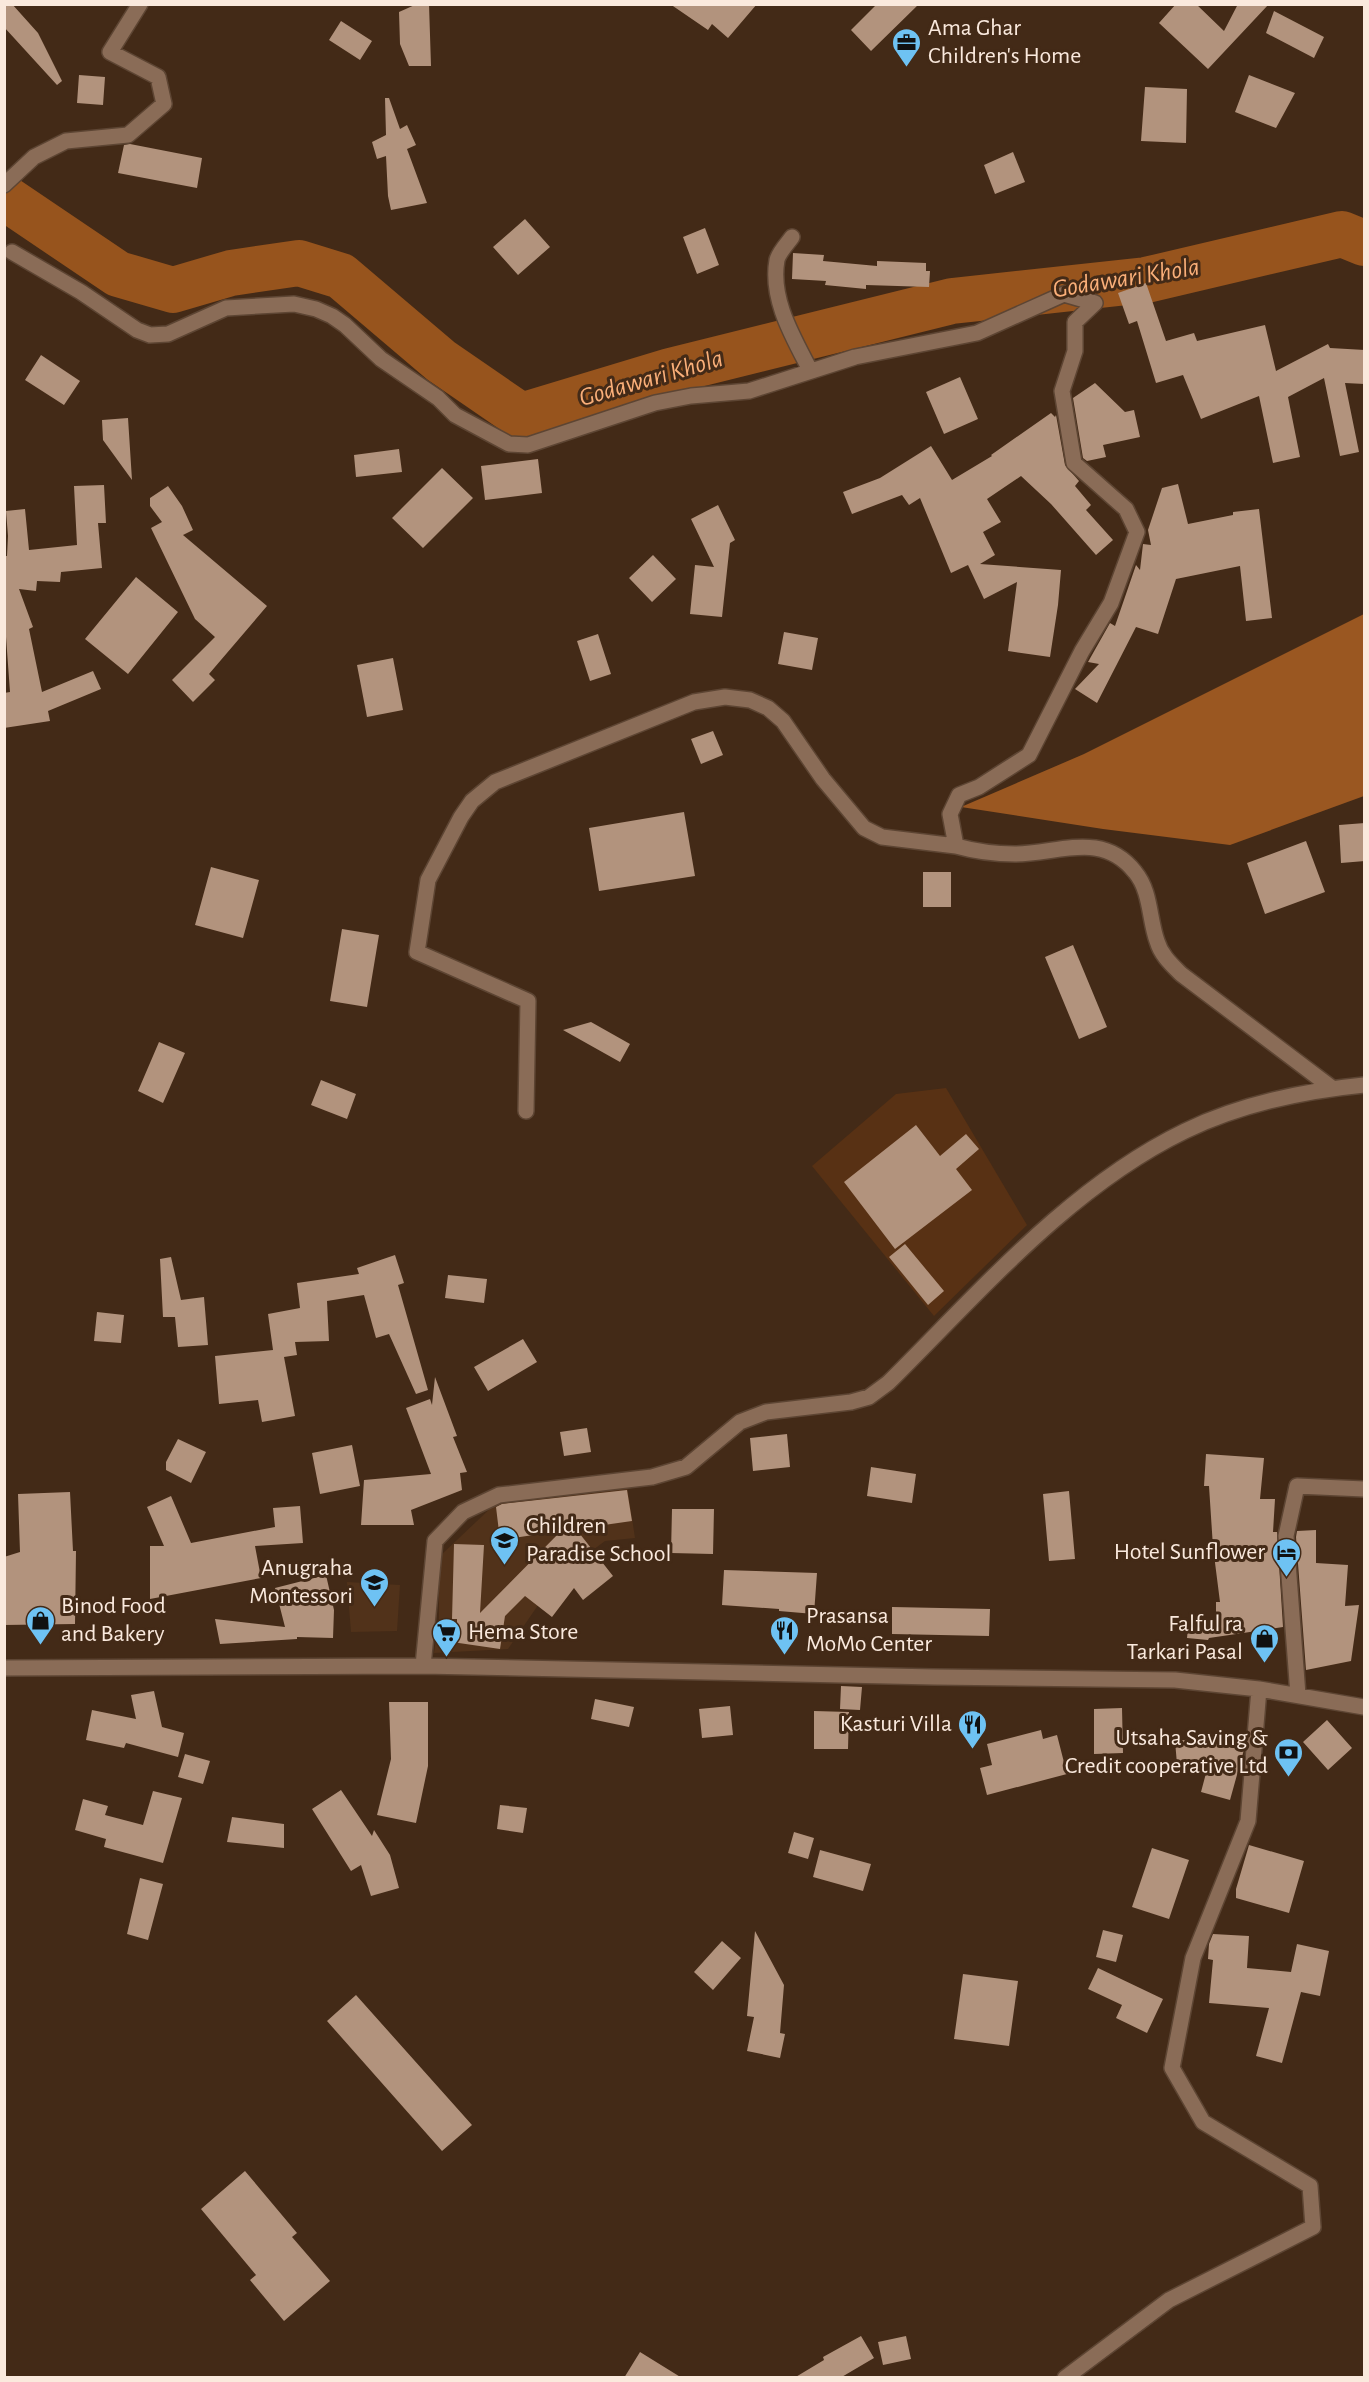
<svg xmlns="http://www.w3.org/2000/svg" width="1369" height="2382" viewBox="0 0 1369 2382" font-family="'Alegreya Sans',sans-serif">
  <style>
    .built { fill: #51321a }
    .green { fill: #583114 }
    .forest { fill: #9a5721 }
    .lines { fill: none; stroke-linecap: round; stroke-linejoin: round }
    .river { stroke: #97541d; stroke-width: 46 }
    .building { fill: #b2937d }
    .minor-casing { stroke: #5d4533; stroke-width: 18 }
    .minor { stroke: #8a6c57; stroke-width: 15 }
    .labels { text-anchor: middle; dominant-baseline: central; stroke-width: 6; stroke-linejoin: round; paint-order: stroke }
    .poi-label { font-size: 24px; fill: #fae9dd; stroke: #432a17; text-anchor: start }
    .water-label { font-size: 26px; font-style: italic; fill: #faaf79; stroke: #432a17 }
  </style>
  <rect width="100%" height="100%" fill="#432a17"/>
  <path class="built" d="M627 1485 635 1538 605 1541 558 1576 508 1649 434 1653 439 1619V1557L495 1504Z
    M347 1582 400 1585 397 1631 351 1632Z"/>
  <path class="green" d="M946 1088 1027 1225 934 1316 812 1166 896 1094Z"/>
  <path class="forest" d="M1364 614V796L1230 845 1103 829 961 807 1084 754Z"/>
  <g class="lines">
    <path class="river" d="M4 197 118 274 173 290 231 273 299 263 341 276 441 361 521 416 670 371 952 301 1146 280 1342 234 1364 243"/>
  </g>
  <path class="building" d="M4 4H12L38 33 62 81 57 85 4 27Z
    M417 4H429L431 66H409L400 44 399 12Z
    M670 4H757L728 38 712 24 708 30Z
    M877 4H919L871 51 851 30Z
    M1176 4H1196L1224 31 1238 4H1269L1208 69 1159 23Z
    M1274 11 1324 37 1314 58 1266 33Z
    M341 21 372 41 360 60 329 40Z
    M79 75 105 77 103 105 77 103Z
    M1249 75 1295 93 1276 128 1235 112Z
    M1145 87 1187 89 1186 143 1141 141Z
    M385 98H389L400 129 407 125 416 145 407 149 427 203 391 210 388 196 386 156 377 159 372 142 386 135Z
    M130 144 202 158 197 188 118 173 124 145Z
    M1013 152 1025 182 995 194 984 165Z
    M525 219 550 247 518 275 493 247Z
    M705 228 719 265 697 274 683 237Z
    M793 253 824 255 823 261 877 266V261L926 263V271H930L929 287 866 285V289L825 285 826 281 792 279Z
    M1146 283 1166 341 1194 333 1197 341 1265 325 1276 371 1328 344 1330 348 1365 350V384L1345 383 1359 452 1340 456 1324 378 1288 397 1300 457 1273 463 1259 396 1201 419 1183 375 1156 383 1137 321 1129 324 1118 293Z
    M41 355 80 381 64 405 25 380Z
    M960 377 978 419 944 434 926 392Z
    M1095 383 1125 412 1134 410 1140 437 1103 445 1106 457 1087 461 1083 458 1073 398Z
    M1051 413 1055 417 1056 415 1065 465 1079 481 1075 486 1091 505 1086 510 1113 540 1096 555 1051 504 1021 476 987 499 1001 522 983 532 995 555 980 564 1061 570 1058 605 1050 657 1008 651 1017 582 984 599 968 565 951 573 920 498 909 505 902 495 852 514 843 492 880 478 931 446 952 480 992 456 991 455Z
    M128 418 132 480 103 440 102 420Z
    M399 449 402 472 356 477 354 455Z
    M538 459 542 493 485 500 481 466Z
    M442 468 473 498 423 548 392 518Z
    M1178 484 1188 524 1233 515V512L1259 509 1272 618 1246 621 1240 566 1176 579 1158 634 1136 627 1097 703 1075 689 1099 664 1088 662 1110 623 1115 626 1136 565 1140 570 1143 544 1151 545 1148 530 1162 488Z
    M104 485 106 523H98L102 568 61 572 60 582 37 581 36 591 19 589 33 627 29 629 42 692 93 671 101 689 48 711 50 721 4 728V693L10 692 6 637 4 638V556H7L8 536 6 511 25 509 29 550 77 545 74 486Z
    M168 486 182 506 193 530 183 535 267 606 209 674 215 680 193 702 172 680 215 637 195 619 151 528 162 522 150 506V498Z
    M718 505 735 540 730 543 722 617 690 614 695 565 714 567 691 519Z
    M653 555 676 579 652 602 629 578Z
    M136 577 178 612 128 674 85 639Z
    M784 632 818 638 812 670 778 664Z
    M598 634 611 674 590 681 577 641Z
    M393 658 403 710 367 717 357 665Z
    M713 731 723 755 701 764 691 739Z
    M684 812 695 876 599 891 589 828Z
    M1365 823V861L1341 863 1339 825Z
    M1306 841 1325 892 1265 914 1247 863Z
    M211 867 259 880 243 938 195 925Z
    M923 872H951V907H923Z
    M342 929 379 935 367 1007 330 1001Z
    M1073 945 1107 1027 1079 1039 1045 957Z
    M591 1022 630 1044 620 1062 563 1030Z
    M159 1042 185 1053 163 1103 138 1091Z
    M321 1080 356 1094 347 1119 311 1105Z
    M916 1125 940 1156 966 1134 979 1149 956 1169 972 1190 895 1249 844 1182Z
    M905 1244 944 1291 928 1305 889 1257Z
    M395 1255 404 1283 398 1285 428 1390 416 1394 389 1334 376 1338 364 1295 327 1301 329 1341 295 1342 297 1355 284 1357 295 1416 262 1422 258 1400 219 1404 215 1356 273 1350 268 1314 300 1308 297 1283 359 1274 357 1268Z
    M171 1257 181 1300 204 1297 208 1345 178 1347 175 1317H163L160 1259Z
    M448 1275 487 1279 484 1303 445 1298Z
    M97 1312 124 1315 121 1343 94 1341Z
    M523 1339 537 1362 488 1391 474 1367Z
    M435 1377 457 1436 453 1437 467 1472 460 1473 462 1490 411 1510 414 1525H361L364 1480 431 1474 406 1408 430 1399 432 1405Z
    M587 1428 591 1452 564 1456 560 1432Z
    M787 1434 790 1467 753 1471 750 1438Z
    M178 1439 206 1452 191 1483 166 1470V1462Z
    M352 1445 360 1486 320 1494 312 1453Z
    M1206 1454 1264 1458 1260 1499H1275L1273 1532H1277L1283 1627 1209 1638 1208 1640 1187 1638 1189 1618 1216 1621V1602H1220L1213 1547 1209 1486H1204Z
    M871 1467 916 1474 912 1503 867 1496Z
    M627 1490 632 1521 576 1529 613 1576 583 1600 574 1588 552 1617 525 1596 505 1616 500 1649 452 1642 457 1637V1619H452L454 1544 484 1545 480 1613 561 1531 500 1540 496 1507 502 1504Z
    M1069 1491 1075 1559 1049 1561 1043 1494Z
    M70 1492 73 1551H76L75 1624 4 1625V1557L20 1552 18 1494Z
    M171 1496 191 1543 275 1527 273 1508 300 1506 303 1543 255 1546 261 1578 150 1599V1546H164L147 1507Z
    M672 1509H714L713 1554 671 1553Z
    M1316 1530V1563L1348 1565 1345 1606 1359 1605 1351 1661 1306 1670 1296 1537 1297 1531Z
    M724 1570 817 1573 814 1614 779 1611V1609L722 1605Z
    M326 1575 334 1610 333 1638 297 1637V1639L220 1644 215 1619 285 1627 275 1588Z
    M892 1607 990 1609 989 1636 892 1634Z
    M841 1686 862 1687 860 1710 840 1709Z
    M154 1691 162 1727 184 1733 178 1757 126 1743 124 1748 86 1740 92 1710 136 1719 131 1695Z
    M595 1699 634 1707 629 1727 591 1719Z
    M389 1702H428V1766L416 1823 377 1815 391 1759Z
    M730 1706 733 1735 702 1738 699 1709Z
    M1122 1708 1123 1753 1094 1754V1709Z
    M814 1711 849 1712 848 1749H814Z
    M1327 1720 1352 1748 1328 1770 1303 1742Z
    M1041 1730 1043 1739 1057 1735 1067 1774 987 1795 980 1768 992 1765 987 1744Z
    M1213 1737 1245 1746 1230 1800 1201 1792 1209 1762 1177 1764 1175 1741Z
    M185 1754 210 1761 203 1784 178 1777Z
    M341 1790 372 1836 374 1830 390 1855 399 1888 371 1896 361 1865 351 1871 312 1809Z
    M153 1791 182 1798 163 1863 104 1847 106 1839 75 1830 83 1799 108 1806 105 1815 143 1825Z
    M500 1805 527 1808 523 1833 497 1829Z
    M232 1817 284 1824V1848L227 1842Z
    M794 1832 814 1838 808 1859 788 1853Z
    M1249 1845 1304 1861 1289 1913 1236 1898V1889Z
    M1152 1848 1189 1860 1169 1919 1132 1907Z
    M820 1850 871 1864 863 1891 813 1877Z
    M140 1878 163 1884 148 1940 127 1934Z
    M1103 1930 1123 1935 1116 1962 1096 1957Z
    M755 1931 784 1985 780 2033 785 2034 780 2058 747 2051 754 2017 747 2016Z
    M1213 1934 1249 1936 1247 1968 1291 1972 1297 1944 1329 1951 1320 1996 1301 1992 1282 2063 1256 2056 1269 2008 1209 2003 1213 1960 1208 1959 1209 1944Z
    M722 1941 741 1958 713 1990 694 1972Z
    M1098 1968 1163 1999 1147 2033 1116 2018 1122 2005 1088 1989Z
    M963 1974 1018 1981 1009 2046 954 2039Z
    M356 1995 472 2125 442 2151 327 2021Z
    M245 2171 297 2233 292 2237 330 2281 284 2321 250 2280 256 2275 201 2209Z
    M861 2336 874 2358 840 2378H794L824 2360 823 2357Z
    M906 2336 911 2359 883 2365 878 2342Z
    M640 2352 682 2378H624Z"/>
  <g class="lines">
    <defs>
      <path id="minor" d="M4 185 34 157 66 141 128 135 164 104 158 77 110 52 140 4
        M792 237C788 243 779 252 777 260 770 299 793 337 810 370
        M12 252 81 292 137 330 150 335 168 334 226 308 294 304 316 309 332 316 345 325 381 359 438 398 455 415 509 444 528 445 655 403 691 396 749 391 855 357 977 333 1064 294 1095 303 1075 322V351L1062 391 1074 463 1126 509 1137 532 1111 603 1082 651 1029 755 979 787 959 795 950 814 956 846C974 851 996 854 1015 854 1058 854 1102 830 1135 872 1151 891 1149 919 1157 941 1161 955 1171 964 1181 974L1332 1088
        M526 1111 528 1001 417 952 428 880 461 817 472 801 495 782 694 702 725 697 750 700 768 708 783 721 823 779 864 828 882 837 956 846
        M423 1666 435 1541 463 1512 499 1495 652 1477 686 1467 740 1422 766 1412 851 1402 869 1397 888 1383C978 1294 1069 1187 1185 1131 1241 1104 1303 1091 1364 1085
        M4 1668 423 1666 934 1677 1175 1680 1259 1689 1364 1707
        M1298 1695 1286 1536 1297 1486 1364 1489
        M1065 2378 1169 2300 1313 2227 1310 2186 1203 2122 1172 2068 1193 1958 1248 1821 1259 1689"/>
    </defs>
    <use href="#minor" class="minor-casing"/>
    <use href="#minor" class="minor"/>
  </g>
  <defs>
    <symbol id="office-pin" viewBox="-11 -11 22 30"><path d="M0 17L-7.5 6A9.5 9.5 0 1 1 7.5 6Z" fill="#6ec2f3" stroke="#432a17"/><path d="M-6-3h4V-5.5h4V-3h4V5H-6ZM-1-4.5V-3h2v-1.5ZM-6 0V1H6V0Z" fill="#111"/></symbol>
    <symbol id="school-pin" viewBox="-11 -11 22 30"><path d="M0 17L-7.5 6A9.5 9.5 0 1 1 7.5 6Z" fill="#6ec2f3" stroke="#432a17"/><path d="M0-5L7-2L0 1L-7-2ZM-4 1L0 2.5L4 1V4Q0 6-4 4Z" fill="#111"/></symbol>
    <symbol id="hotel-pin" viewBox="-11 -11 22 30"><path d="M0 17L-7.5 6A9.5 9.5 0 1 1 7.5 6Z" fill="#6ec2f3" stroke="#432a17"/><path d="M-6-4.5h1.5V1H6V5H4.5V3h-9V5H-6ZM-4 0a1.8 1.8 0 1 1 3.6 0ZM.5 0V-2.5h3Q6-2.5 6 0Z" fill="#111"/></symbol>
    <symbol id="shop-pin" viewBox="-11 -11 22 30"><path d="M0 17L-7.5 6A9.5 9.5 0 1 1 7.5 6Z" fill="#6ec2f3" stroke="#432a17"/><path d="M-5-2.5h2.3a2.7 3.5 0 0 1 5.4 0H5L5.5 6h-11ZM-1.5-2.5h3a1.5 2.3 0 0 0-3 0Z" fill="#111"/></symbol>
    <symbol id="restaurant-pin" viewBox="-11 -11 22 30"><path d="M0 17L-7.5 6A9.5 9.5 0 1 1 7.5 6Z" fill="#6ec2f3" stroke="#432a17"/><path d="M-5-6h1v4h1v-4h1v4h1v-4h1v5L-1.5 .5V6h-2V.5L-5-1ZM5-6V6H3V1.5H1.5Q1.5-4 5-6Z" fill="#111"/></symbol>
    <symbol id="supermarket-pin" viewBox="-11 -11 22 30"><path d="M0 17L-7.5 6A9.5 9.5 0 1 1 7.5 6Z" fill="#6ec2f3" stroke="#432a17"/><path d="M-6-5.5h2.5l.6 2H6L4.5 2H-2.5L-4.4-4H-6ZM-1.5 3.2a1.3 1.3 0 1 0 .1 0ZM3 3.2a1.3 1.3 0 1 0 .1 0Z" fill="#111"/></symbol>
    <symbol id="bank-pin" viewBox="-11 -11 22 30"><path d="M0 17L-7.5 6A9.5 9.5 0 1 1 7.5 6Z" fill="#6ec2f3" stroke="#432a17"/><path d="M-6-4H6V4H-6ZM0-2.3a2.3 2.3 0 1 0 0 4.6a2.3 2.3 0 1 0 0-4.6Z" fill="#111"/></symbol>
  </defs>
  <g fill-rule="evenodd">
    <use href="#office-pin" x="890" y="26" width="33" height="45"/>
    <use href="#school-pin" x="488" y="1524" width="33" height="45"/>
    <use href="#hotel-pin" x="1270" y="1536" width="33" height="45"/>
    <use href="#school-pin" x="358" y="1566" width="33" height="45"/>
    <use href="#shop-pin" x="24" y="1604" width="33" height="45"/>
    <use href="#restaurant-pin" x="768" y="1614" width="33" height="45"/>
    <use href="#supermarket-pin" x="430" y="1616" width="33" height="45"/>
    <use href="#shop-pin" x="1248" y="1622" width="33" height="45"/>
    <use href="#restaurant-pin" x="956" y="1708" width="33" height="45"/>
    <use href="#bank-pin" x="1272" y="1736" width="33" height="45"/>
  </g>
  <g class="labels">
    <g class="poi-label">
      <text x="928" y="28">Ama Ghar<tspan x="928" dy="28">Children's Home</tspan></text>
      <text x="526" y="1526">Children<tspan x="526" dy="28">Paradise School</tspan></text>
      <text x="1265" y="1552" text-anchor="end">Hotel Sunflower</text>
      <text x="353" y="1568" text-anchor="end">Anugraha<tspan x="353" dy="28">Montessori</tspan></text>
      <text x="61" y="1606">Binod Food<tspan x="61" dy="28">and Bakery</tspan></text>
      <text x="806" y="1616">Prasansa<tspan x="806" dy="28">MoMo Center</tspan></text>
      <text x="1243" y="1624" text-anchor="end">Falful ra<tspan x="1243" dy="28">Tarkari Pasal</tspan></text>
      <text x="468" y="1632">Hema Store</text>
      <text x="952" y="1724" text-anchor="end">Kasturi Villa</text>
      <text x="1268" y="1738" text-anchor="end">Utsaha Saving &amp;<tspan x="1268" dy="28">Credit cooperative Ltd</tspan></text>
    </g>
    <g class="water-label">
      <text transform="translate(1126 278) rotate(-9)">Godawari Khola</text>
      <text transform="translate(651 378) rotate(-16)">Godawari Khola</text>
    </g>
  </g>
  <rect width="1369" height="2382" fill="none" stroke="#fae9dd" stroke-width="12"/>
</svg>
